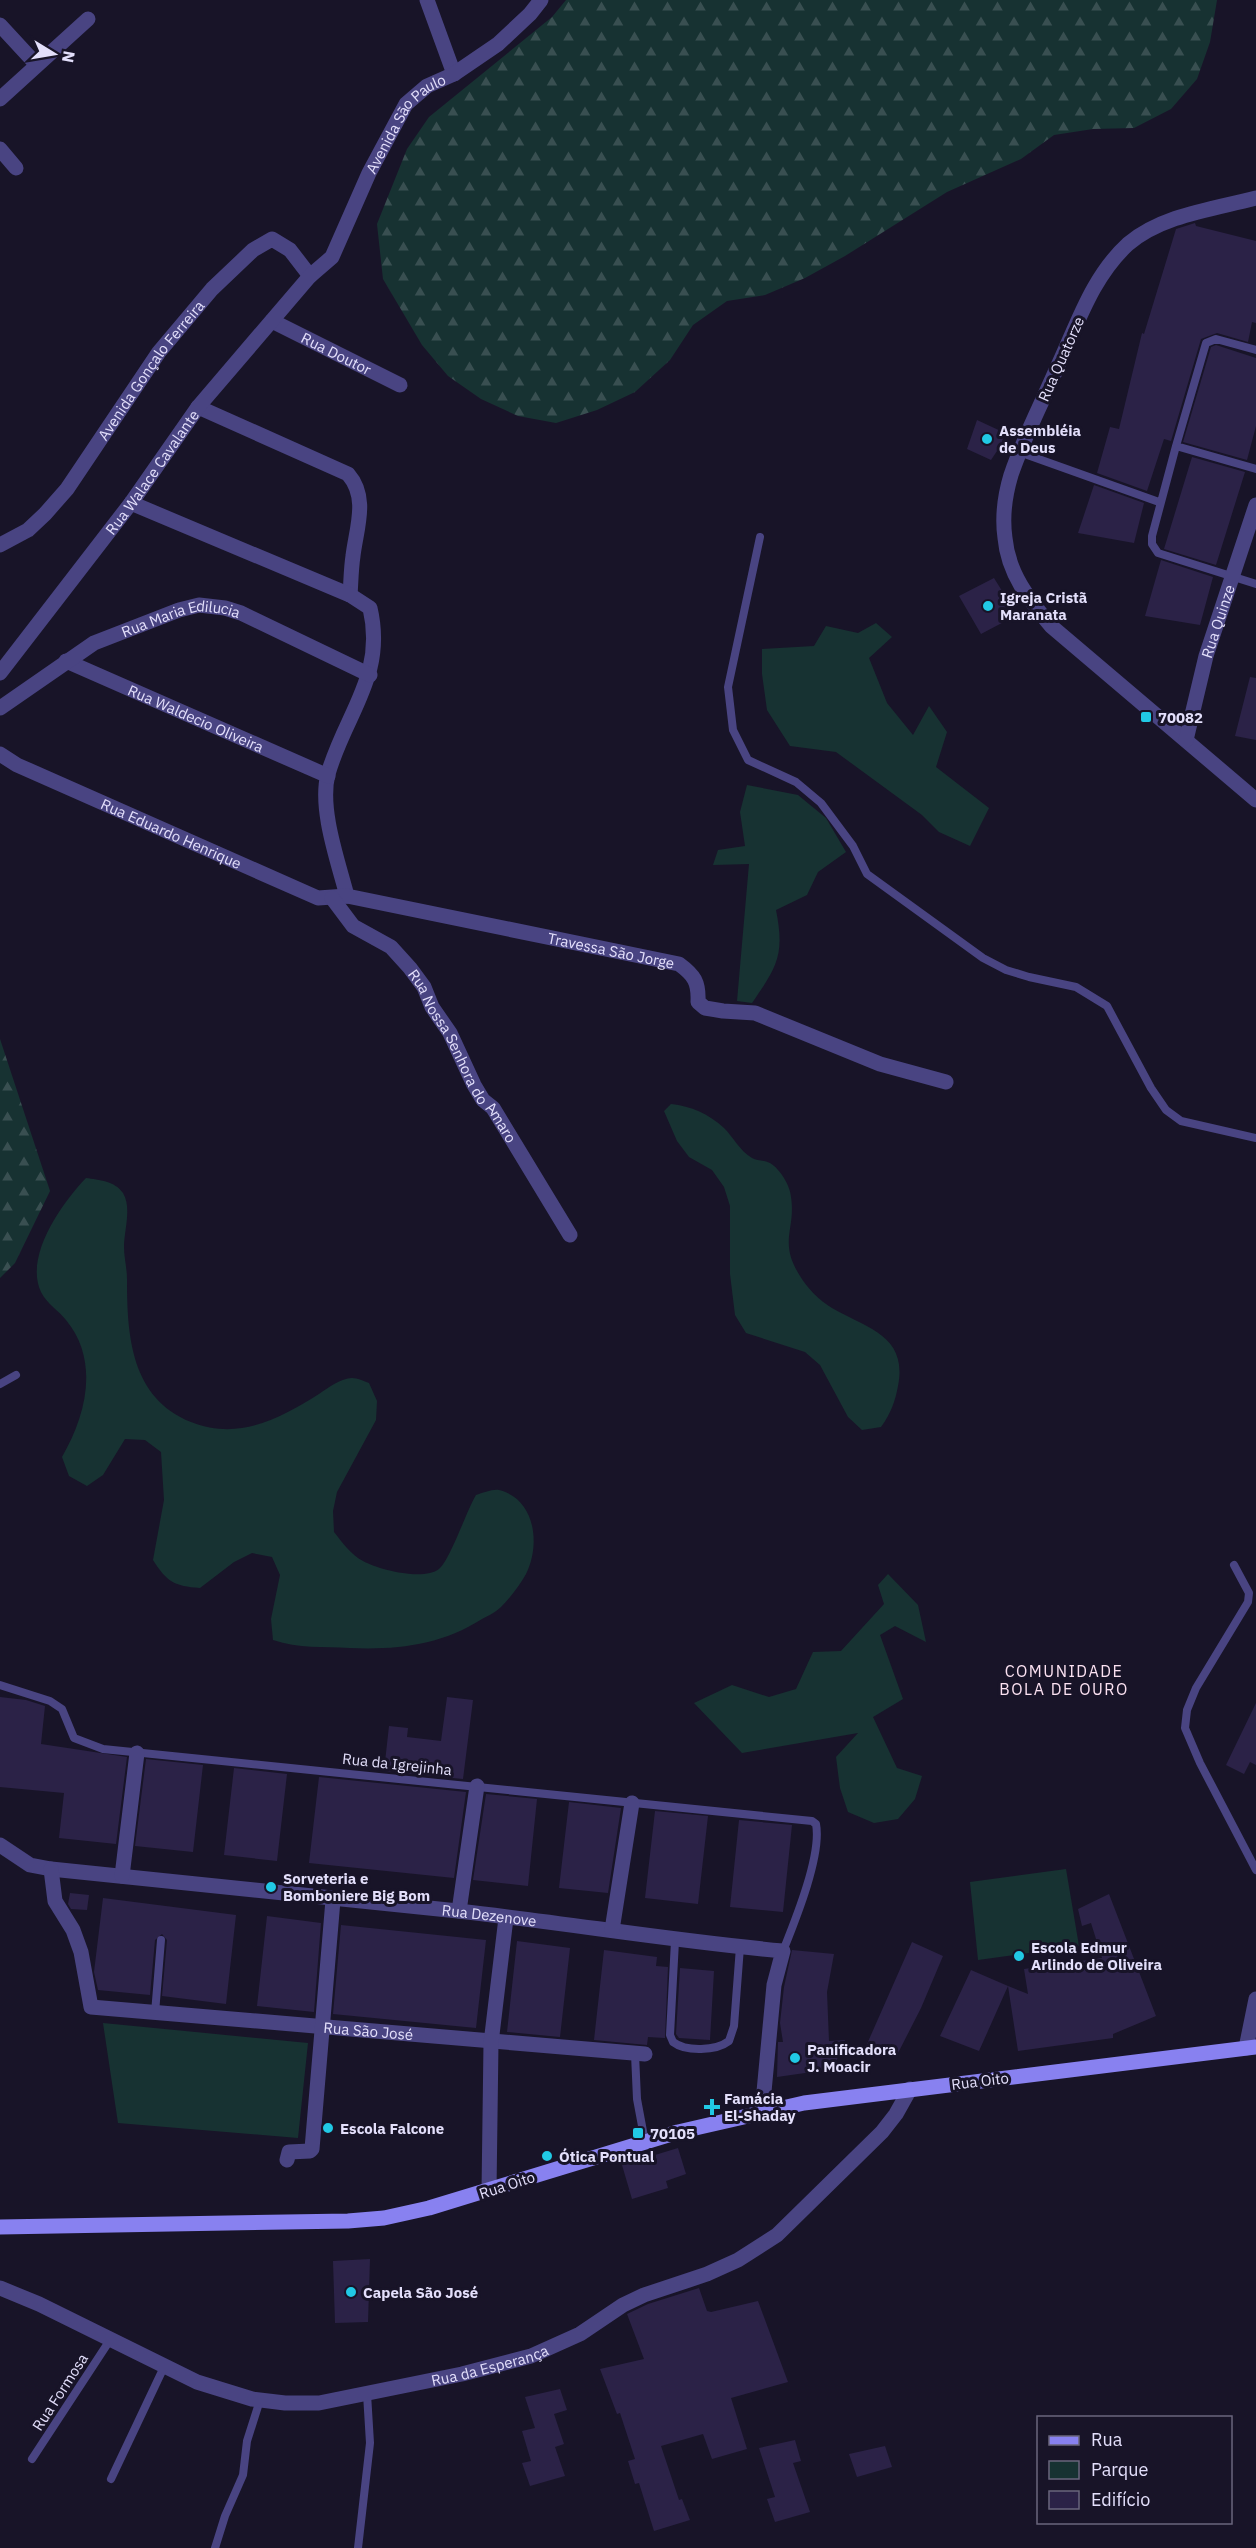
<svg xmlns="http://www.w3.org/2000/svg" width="1256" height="2548" viewBox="0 0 1256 2548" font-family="'IBM Plex Sans',sans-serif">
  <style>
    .green { fill: #173232 }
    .forest { fill: url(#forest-firs) }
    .building { fill: #2b2247 }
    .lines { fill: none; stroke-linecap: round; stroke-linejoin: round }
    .lane { stroke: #494482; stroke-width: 8 }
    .street { stroke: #494482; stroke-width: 15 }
    .secondary { stroke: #8881f0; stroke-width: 15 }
    .poi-dot { fill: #21c9e5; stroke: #181428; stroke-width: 2 }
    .labels { text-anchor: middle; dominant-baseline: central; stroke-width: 6; stroke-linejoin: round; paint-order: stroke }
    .street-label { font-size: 15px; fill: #e3dffb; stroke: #181428 }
    .poi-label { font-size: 15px; font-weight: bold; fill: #e3dffb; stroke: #181428; text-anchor: start }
    .neighbourhood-label { font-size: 16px; letter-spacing: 1.5px; fill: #fbe1f1; stroke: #181428 }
  </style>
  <defs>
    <pattern id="forest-firs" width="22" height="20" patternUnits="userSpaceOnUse" patternTransform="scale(1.5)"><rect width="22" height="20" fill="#173232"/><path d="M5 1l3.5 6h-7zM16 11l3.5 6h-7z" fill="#394f51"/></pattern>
  </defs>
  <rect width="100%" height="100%" fill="#181428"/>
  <path class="green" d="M876 623 892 637 869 658 887 703 913 735 929 706 947 732 936 767 989 808 970 846 939 832 922 815 836 752 790 746 767 710 762 674V649L814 646 826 626 858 633Z
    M747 785 798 795 826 818 846 852 818 872 807 895 776 910C785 955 777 967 752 1003L737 1001 749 864 713 865 718 850 745 846 740 812Z
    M671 1104C691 1106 709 1114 724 1128 733 1137 740 1151 752 1158 757 1161 764 1160 770 1163 780 1169 790 1185 791 1197 796 1230 778 1241 800 1276 807 1288 820 1301 832 1308 866 1328 908 1335 898 1386 895 1402 891 1413 881 1427L862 1430 848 1417 820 1365 805 1352 746 1333 735 1315 730 1274V1206L724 1187 712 1170 689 1157 677 1141 664 1111Z
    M86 1178C99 1180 115 1181 123 1193 132 1208 124 1231 124 1247 124 1258 127 1268 127 1279 127 1336 131 1398 191 1422 239 1441 279 1419 319 1394 328 1388 341 1378 352 1378 357 1378 364 1381 369 1383L377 1401 376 1420 337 1492 333 1511 334 1532C342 1542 351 1555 363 1561 379 1570 424 1581 439 1569 450 1560 466 1512 476 1495 483 1493 492 1489 499 1490 535 1499 541 1544 526 1574 520 1585 510 1598 501 1607 496 1612 488 1616 482 1619 441 1645 398 1650 350 1648 323 1646 299 1649 273 1640L271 1619 280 1575 272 1557 252 1553 234 1562 200 1588C174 1586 167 1582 153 1560L164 1500 161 1452 145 1440 125 1439 103 1475 87 1486 69 1476 62 1457C86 1416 100 1361 66 1320 58 1310 47 1304 41 1292 24 1256 62 1203 86 1178Z
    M888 1574 918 1605 926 1642 895 1626 880 1635 903 1699 873 1717 897 1768 922 1776 915 1799 898 1819 874 1823 848 1812 840 1788 836 1757 858 1733 742 1753 694 1703 732 1685 769 1697 796 1689 813 1652 841 1651 884 1604 878 1585Z
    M1066 1869 1079 1946 978 1960 970 1882Z
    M103 2023 308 2043 298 2138 118 2123Z"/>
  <path class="forest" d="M566 0H1217L1210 42 1197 79 1171 109 1134 128 1093 129 1054 135 1021 159 947 192 845 256 805 278 765 295 727 301 693 325 670 360 635 392 597 410 556 423 518 416 481 399 448 376 422 345 383 279 377 224 407 149 429 117 552 17Z
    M0 1039 50 1191 15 1263 0 1278Z"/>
  <path class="building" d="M1195 223 1196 226 1256 241V323L1252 322 1248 342 1217 333 1201 339 1171 441 1164 439 1147 491 1097 473 1110 427 1119 429 1142 333 1144 334 1176 229Z
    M1216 345 1256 358V426L1247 460 1183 442 1211 347Z
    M977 420 1005 433 1001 445 991 460 967 449Z
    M1192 457 1245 472 1216 565 1164 549Z
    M1094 485 1144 503 1134 543 1078 533Z
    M1161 560 1213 577 1200 625 1145 616Z
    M994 578 1017 615 981 634 959 596Z
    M1250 677 1256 678V740L1235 736Z
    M0 1697 26 1700 45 1706 41 1744 127 1757 116 1844 59 1838 64 1793 0 1787Z
    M447 1697 473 1700 463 1779 384 1771 389 1726 408 1728 407 1737 441 1741Z
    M1256 1703V1765L1250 1762 1244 1774 1226 1765Z
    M146 1759 203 1765 193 1852 135 1846Z
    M234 1768 287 1774 277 1861 224 1855Z
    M319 1777 466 1792 454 1878 309 1863Z
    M486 1794 537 1799 528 1886 473 1880Z
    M569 1802 621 1808 608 1893 559 1888Z
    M655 1811 708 1816 698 1904 645 1898Z
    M739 1820 792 1825 783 1912 730 1907Z
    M70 1893 89 1895 87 1910 71 1909 68 1904Z
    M1109 1894 1156 2016 1113 2034V2038L1018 2051 1008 1986 1028 1994 1024 1969 1102 1958 1091 1923 1082 1926 1078 1909Z
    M103 1898 236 1915 226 2004 162 1996 167 1940 162 1934 155 1940 150 1995 98 1990 94 1972Z
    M267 1916 321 1923 314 2012 257 2006Z
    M341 1925 486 1940 476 2028 333 2014Z
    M517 1941 570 1948 560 2037 507 2032Z
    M912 1942 943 1956 921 2008 896 2057 867 2044Z
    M604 1950 657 1957 656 1966 668 1967 665 2038 648 2037 647 2045 594 2040Z
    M792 1950 834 1954 827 1992 829 2041 845 2040 833 2069 777 2077 778 2042H783L780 2023 784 1987Z
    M680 1968 714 1971 710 2040 679 2038 676 2034Z
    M971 1970 1008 1986 979 2051 940 2036Z
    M678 2148 686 2174 666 2181 668 2188 632 2199 622 2165Z
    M370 2259 368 2322 335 2323 333 2261Z
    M699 2288 707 2311 711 2312 758 2301 788 2382 731 2398 747 2449 712 2459 703 2434 661 2446 679 2500 682 2499 690 2520 654 2531 639 2483 635 2484 628 2461 635 2459 620 2413 617 2414 600 2369 644 2359 627 2314 648 2304Z
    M560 2389 567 2410 554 2414 564 2444 555 2447 565 2476 530 2486 522 2463 531 2461 522 2431 535 2428 525 2397Z
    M795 2440 801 2461 793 2463 810 2512 775 2522 767 2499 775 2497 759 2448Z
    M885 2446 892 2467 857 2477 849 2454Z"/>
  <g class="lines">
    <path class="lane" d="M1176 446 1206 343 1216 339 1256 350
      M1019 452 1159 502
      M1256 469 1176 446 1152 536V544L1158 553 1256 584
      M760 537 728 687 733 730 748 760 796 782 821 803 853 846 867 874 983 958 1006 970 1029 977 1076 987 1107 1006 1151 1088 1166 1110 1181 1121 1256 1138
      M0 1384 16 1375
      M1234 1565 1249 1593 1248 1602 1196 1688 1187 1710 1185 1728 1200 1763 1256 1870
      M0 1685 50 1701 62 1709 74 1738 103 1749 812 1821 816 1824C822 1855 795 1921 783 1951
      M675 1941 670 2035 673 2042C686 2052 716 2051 729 2041L734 2026 740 1947
      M155 2013 161 1940
      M635 2054 637 2099 645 2142
      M32 2459 110 2340
      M111 2479 164 2367
      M215 2548 225 2516 243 2475 247 2441 260 2400
      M358 2548 370 2443 367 2394"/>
    <g class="street">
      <path d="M427 0 454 74"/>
      <path d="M0 25 36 64"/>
      <path d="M0 99 88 19"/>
      <path d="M0 149 16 168"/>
      <path d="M1256 198C1214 209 1162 215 1128 244 1091 278 1077 326 1056 370 1041 405 1023 439 1011 475 1005 495 1002 517 1005 538 1008 573 1029 600 1051 626L1256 800"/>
      <path id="s1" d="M272 321 400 385"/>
      <path d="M198 407 348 474C369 498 356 529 353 556 351 569 351 582 350 595"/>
      <path d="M131 503 350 595 370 608C386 676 345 714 328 774 319 809 338 861 347 896"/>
      <path id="s2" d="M0 545 28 530 45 514 67 489 159 352 212 289 253 250 272 239 290 250 310 276"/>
      <path id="s3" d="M66 661 328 776"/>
      <path id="s4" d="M0 673 131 503 198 407 310 276 332 257 369 173 406 104 427 86 454 74 498 44 530 14 541 0"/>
      <path id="s5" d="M0 708 94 643 179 610 199 605 225 608 241 613 370 675"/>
      <path id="s6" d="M1186 740 1206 656 1256 505"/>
      <path id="s7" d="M0 754 17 765 318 898 347 896 679 964C694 975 699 982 698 1002L705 1008 723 1011 755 1013 880 1064 946 1082"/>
      <path id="s8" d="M332 898 353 926 391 947 410 968 424 987 432 1007 450 1033 474 1085 483 1100 493 1108 570 1235"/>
      <path id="s9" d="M0 1845 30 1865 51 1869C187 1883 322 1897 458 1911 567 1923 674 1941 783 1951L774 1985 762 2113"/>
      <path id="s10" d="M51 1869 55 1901 73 1930 81 1952 91 2007 645 2054"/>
      <path d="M122 1876 137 1753"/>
      <path d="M459 1911 477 1786"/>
      <path d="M612 1930 632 1803"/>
      <path d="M1246 2048 1256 1999"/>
      <path d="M287 2160 289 2152 310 2151 312 2149 333 1900"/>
      <path d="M489 2191 491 2043 506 1918"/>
      <path id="s11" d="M0 2288 39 2304 197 2382 252 2399 285 2403H319L462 2374 531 2356 580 2334 623 2305 644 2295 707 2274 738 2260 777 2235 882 2132 896 2114 910 2089"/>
    </g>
    <path class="secondary" d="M0 2227 348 2221 384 2218 429 2208 678 2132 804 2103 1256 2047"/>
  </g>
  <g class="poi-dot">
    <circle cx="987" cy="439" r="6"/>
    <circle cx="988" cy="606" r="6"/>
    <rect x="1140" y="711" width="12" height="12" rx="3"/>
    <circle cx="271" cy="1887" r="6"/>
    <circle cx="1019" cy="1956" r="6"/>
    <circle cx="795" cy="2058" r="6"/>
    <path d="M709 2098h6v6h6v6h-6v6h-6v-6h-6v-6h6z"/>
    <circle cx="328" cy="2128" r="6"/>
    <rect x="632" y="2127" width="12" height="12" rx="3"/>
    <circle cx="547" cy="2156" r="6"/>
    <circle cx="351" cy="2292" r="6"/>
  </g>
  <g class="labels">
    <g class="street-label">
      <text stroke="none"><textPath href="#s4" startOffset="688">Avenida São Paulo</textPath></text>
      <text stroke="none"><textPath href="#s1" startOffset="72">Rua Doutor</textPath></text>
      <text transform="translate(1061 359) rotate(-66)">Rua Quatorze</text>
      <text stroke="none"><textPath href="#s2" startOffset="234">Avenida Gonçalo Ferreira</textPath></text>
      <text stroke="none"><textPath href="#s4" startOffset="252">Rua Walace Cavalante</textPath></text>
      <text stroke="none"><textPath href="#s6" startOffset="123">Rua Quinze</textPath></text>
      <text stroke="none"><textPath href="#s5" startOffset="206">Rua Maria Edilucia</textPath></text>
      <text stroke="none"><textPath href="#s3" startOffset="142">Rua Waldecio Oliveira</textPath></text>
      <text stroke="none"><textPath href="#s7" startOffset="189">Rua Eduardo Henrique</textPath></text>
      <text stroke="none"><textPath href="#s7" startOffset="648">Travessa São Jorge</textPath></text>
      <text stroke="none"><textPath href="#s8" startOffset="210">Rua Nossa Senhora do Amaro</textPath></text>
      <text transform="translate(397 1764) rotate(6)">Rua da Igrejinha</text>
      <text stroke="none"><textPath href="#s9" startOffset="498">Rua Dezenove</textPath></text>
      <text stroke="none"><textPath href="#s10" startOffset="424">Rua São José</textPath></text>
      <text transform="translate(980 2081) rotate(-7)">Rua Oito</text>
      <text transform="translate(507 2185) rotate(-18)">Rua Oito</text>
      <text stroke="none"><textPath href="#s11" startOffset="518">Rua da Esperança</textPath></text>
      <text transform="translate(60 2392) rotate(-57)">Rua Formosa</text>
    </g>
    <g class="poi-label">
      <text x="999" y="430">Assembléia<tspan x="999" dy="17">de Deus</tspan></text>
      <text x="1000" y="597">Igreja Cristã<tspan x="1000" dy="17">Maranata</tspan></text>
      <text x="1158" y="717">70082</text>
      <text x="283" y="1878">Sorveteria e<tspan x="283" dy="17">Bomboniere Big Bom</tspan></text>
      <text x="1031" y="1947">Escola Edmur<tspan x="1031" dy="17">Arlindo de Oliveira</tspan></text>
      <text x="807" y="2049">Panificadora<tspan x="807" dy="17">J. Moacir</tspan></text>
      <text x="724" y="2098">Famácia<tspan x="724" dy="17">El-Shaday</tspan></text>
      <text x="340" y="2128">Escola Falcone</text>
      <text x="650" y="2133">70105</text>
      <text x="559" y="2156">Ótica Pontual</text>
      <text x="363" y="2292">Capela São José</text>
    </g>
    <g class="neighbourhood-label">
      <text x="1064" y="1671">COMUNIDADE<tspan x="1064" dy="18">BOLA DE OURO</tspan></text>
    </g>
  </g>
  <rect x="1037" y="2416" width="195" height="108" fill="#181428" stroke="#69657c" stroke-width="1.5"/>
  <rect x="1049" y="2436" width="30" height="9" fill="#8881f0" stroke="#69657c" stroke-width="1.5"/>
  <text x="1091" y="2446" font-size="18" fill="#e3dffb">Rua</text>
  <rect x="1049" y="2461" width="30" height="18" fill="#173232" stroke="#69657c" stroke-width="1.5"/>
  <text x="1091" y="2476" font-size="18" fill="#e3dffb">Parque</text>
  <rect x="1049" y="2491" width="30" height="18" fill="#2b2247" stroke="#69657c" stroke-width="1.5"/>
  <text x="1091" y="2506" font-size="18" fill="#e3dffb">Edifício</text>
  <g transform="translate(54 54) rotate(101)" stroke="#181428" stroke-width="4.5" paint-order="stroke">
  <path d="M0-4.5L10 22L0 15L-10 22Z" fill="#e3dffb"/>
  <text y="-9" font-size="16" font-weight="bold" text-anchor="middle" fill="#e3dffb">N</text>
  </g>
</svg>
